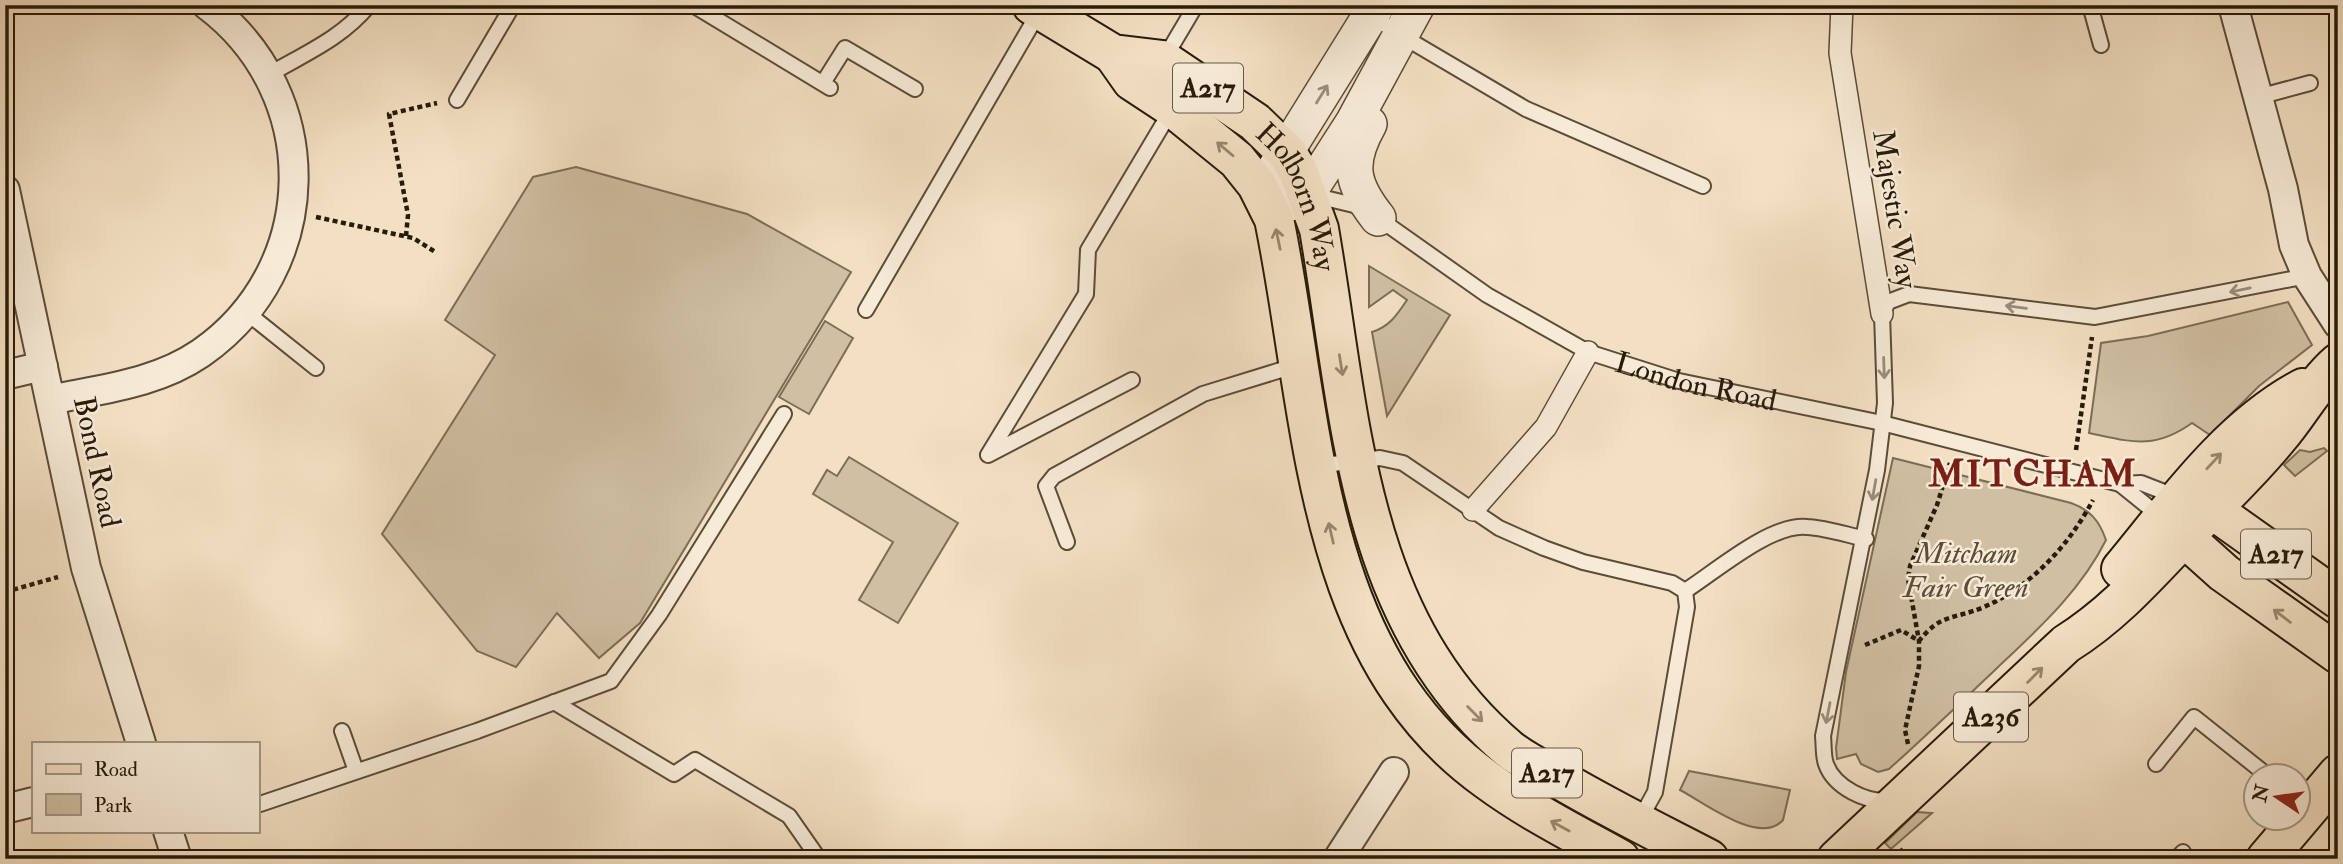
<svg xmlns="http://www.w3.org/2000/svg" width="2343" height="864" viewBox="0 0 2343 864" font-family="'IM FELL Double Pica',serif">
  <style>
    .green { fill: #d0bfa3; stroke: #7c6d56; stroke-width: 2 }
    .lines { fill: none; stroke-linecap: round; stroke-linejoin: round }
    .service-casing { stroke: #5b4c38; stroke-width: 18 }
    .pedestrian-casing { stroke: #5b4c38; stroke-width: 24 }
    .minor-casing { stroke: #5b4c38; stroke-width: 32 }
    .tertiary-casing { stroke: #5b4c38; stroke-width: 38 }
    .primary-casing { stroke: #281b09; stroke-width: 42 }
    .path { stroke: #281b09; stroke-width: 4.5; stroke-dasharray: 5 3.5; stroke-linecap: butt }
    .service { stroke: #f7ebd8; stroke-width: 14 }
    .pedestrian { stroke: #f7ebd8; stroke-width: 21 }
    .minor { stroke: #f7ebd8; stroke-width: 28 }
    .tertiary { stroke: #f7ebd8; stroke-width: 35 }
    .primary { stroke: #f3e0c3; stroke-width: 38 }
    .oneway { stroke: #9a8d7b }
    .oneway2 { stroke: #98876f }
    .labels { text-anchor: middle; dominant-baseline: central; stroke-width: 5; stroke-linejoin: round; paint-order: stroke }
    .shield { fill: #f7ebd8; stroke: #665947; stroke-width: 2 }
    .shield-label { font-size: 28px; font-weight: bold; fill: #281b09 }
    .street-label { font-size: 30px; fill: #281b09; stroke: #f7ebd8 }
    .park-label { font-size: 30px; font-style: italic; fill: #5a4c37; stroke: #f7ebd8 }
    .district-label { font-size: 37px; font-weight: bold; letter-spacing: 2px; fill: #7a1f14; stroke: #f7ebd8 }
  </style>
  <rect width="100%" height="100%" fill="#f3e0c3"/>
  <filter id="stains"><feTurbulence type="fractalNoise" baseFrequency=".00286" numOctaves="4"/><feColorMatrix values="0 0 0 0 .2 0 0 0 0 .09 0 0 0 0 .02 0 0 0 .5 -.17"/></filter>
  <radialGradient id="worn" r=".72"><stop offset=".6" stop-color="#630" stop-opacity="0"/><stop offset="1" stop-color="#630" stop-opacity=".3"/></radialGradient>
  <path class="green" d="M576 167 747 214 851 272 640 623 599 658 557 613 516 667 477 651 382 534 495 355 445 320 533 177Z
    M1369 266 1450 315 1387 416 1372 332C1389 327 1397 315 1407 300L1393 290 1369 307Z
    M2288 302 2312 345 2259 386 2210 435 2192 423C2154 450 2132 442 2089 433L2101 343 2148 336Z
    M825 321 853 338 809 414 779 397Z
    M2324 448 2327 451 2295 476 2284 465 2300 450 2310 452Z
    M849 457 958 523 898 623 859 600 893 542 813 494 827 470 837 476Z
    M1893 458 2071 503C2090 510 2099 520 2106 540 2080 592 2037 630 1995 670 1960 703 1925 737 1889 769L1878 772 1861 764 1856 754 1837 759 1836 748 1846 672Z
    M1689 771 1790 790 1783 820C1760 846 1705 803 1680 790Z
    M1917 812 1932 813 1891 849 1885 843Z"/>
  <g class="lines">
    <defs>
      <g id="service">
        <path d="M693 5 830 88"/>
        <path d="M2090 5 2101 45"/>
        <path d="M1371 15 1402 36 1526 109 1703 186"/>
        <path d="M1164 59 1196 5"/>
        <path d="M270 74C306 53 342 38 369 5"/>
        <path d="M823 83 845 48 915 89"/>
        <path d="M2258 97 2310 83"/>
        <path d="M457 100 513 5"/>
        <path id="s1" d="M1312 195 1354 205 1378 218 1487 295 1588 352 1679 381 1882 423 2120 484 2141 483 2177 497"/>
        <path d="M866 310 1039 12"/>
        <path d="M246 312 316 368"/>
        <path d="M1132 380 988 455 1086 294 1088 250 1172 109"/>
        <path d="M1317 466 1380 458 1403 463 1499 528 1544 548 1583 562 1672 583 1685 591 1687 607 1655 792 1639 821"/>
        <path d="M2120 484 2162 518"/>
        <path d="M1067 542 1046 486 1054 476 1203 394 1297 365"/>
        <path d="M1685 591C1715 572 1771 523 1807 527 1827 528 1847 535 1866 539"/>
        <path d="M554 702 674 774 695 760 789 816 819 859"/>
        <path d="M342 731 356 771"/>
        <path d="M2156 764 2194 717 2268 776"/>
        <path d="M1891 800C1867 804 1834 787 1826 764 1823 756 1824 745 1823 736L1877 470 1885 403 1882 314 1888 302 1909 294 2095 317 2307 276"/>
        <path d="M257 805 477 731 611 681 659 615 784 414"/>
        <path d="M2176 859 2183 852"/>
      </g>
      <path id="pedestrian" d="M1842 5 1840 53 1882 314
        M1473 510 1546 427 1588 352"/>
      <path id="minor" d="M2233 5 2283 189 2294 245 2307 276 2338 324
        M5 190 86 568 141 743
        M5 375 43 366
        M50 400C101 389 156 384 201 353 322 269 325 94 207 5
        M5 809 33 802
        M168 831 177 859
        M1338 859 1394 772"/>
      <path id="tertiary" d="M1377 5 1272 174 1265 200 1291 203 1308 193 1353 123 1417 5
        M1369 124C1347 163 1351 184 1378 218"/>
      <g id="primary">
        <path id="s2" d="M1032 5 1113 54 1163 60 1255 122 1287 153 1298 171 1319 229C1351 413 1355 619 1509 749 1524 761 1543 770 1559 779 1608 808 1659 833 1709 859"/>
        <path d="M1113 54 1132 81 1173 108 1237 160 1257 185 1274 219C1314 411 1310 653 1487 780 1529 811 1575 834 1620 859"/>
        <path d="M2191 503 2213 510 2338 599"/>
        <path d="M2166 521 2224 573 2338 654"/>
        <path d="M2121 569C2174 505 2228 428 2303 388"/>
        <path d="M1837 859 2066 644C2111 616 2145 578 2181 540 2214 506 2248 475 2278 438 2299 414 2314 384 2338 363"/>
        <path d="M2266 859 2338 774"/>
      </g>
    </defs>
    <use href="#service" class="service-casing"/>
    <use href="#pedestrian" class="pedestrian-casing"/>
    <use href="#minor" class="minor-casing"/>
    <use href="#tertiary" class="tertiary-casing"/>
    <use href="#primary" class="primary-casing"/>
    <path class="path" d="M316 217 413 238 437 253
      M406 236 408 215 389 114 437 103
      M2076 450 2092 337
      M5 592 58 577
      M1865 645 1901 630 1919 641C1941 613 1953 620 1984 607 2032 586 2069 545 2093 500
      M1908 744 1905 730 1919 666V641L1908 579 1910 566 1937 505 1950 463
      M1895 859 1903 849"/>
    <use href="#service" class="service"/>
    <use href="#pedestrian" class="pedestrian"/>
    <use href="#minor" class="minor"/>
    <use href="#tertiary" class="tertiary"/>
    <use href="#primary" class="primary"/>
  </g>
  <defs><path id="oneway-shaft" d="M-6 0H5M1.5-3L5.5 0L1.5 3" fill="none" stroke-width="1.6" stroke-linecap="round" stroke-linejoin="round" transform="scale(1.75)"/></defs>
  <g class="oneway">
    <use href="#oneway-shaft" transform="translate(1322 94) rotate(-58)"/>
    <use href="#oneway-shaft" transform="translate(2240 290) rotate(168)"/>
    <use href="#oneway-shaft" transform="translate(2016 307) rotate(-173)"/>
    <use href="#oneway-shaft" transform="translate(1884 368) rotate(88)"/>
    <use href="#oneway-shaft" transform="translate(1874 490) rotate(100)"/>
    <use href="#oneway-shaft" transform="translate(1828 713) rotate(101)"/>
  </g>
  <g class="oneway2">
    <use href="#oneway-shaft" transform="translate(1225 149) rotate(-140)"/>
    <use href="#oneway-shaft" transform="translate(1278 239) rotate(-102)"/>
    <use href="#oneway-shaft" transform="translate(1341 365) rotate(81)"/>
    <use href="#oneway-shaft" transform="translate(2214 461) rotate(-47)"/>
    <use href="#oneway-shaft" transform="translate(1331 533) rotate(-103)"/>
    <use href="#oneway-shaft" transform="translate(2282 616) rotate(-143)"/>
    <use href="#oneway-shaft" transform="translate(2035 675) rotate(-45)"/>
    <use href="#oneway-shaft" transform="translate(1475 714) rotate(45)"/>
    <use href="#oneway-shaft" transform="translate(1560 826) rotate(-151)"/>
  </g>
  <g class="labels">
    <g class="shield">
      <rect x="1173" y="63.5" width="70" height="49" rx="5"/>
      <rect x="2241" y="529.5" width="70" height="49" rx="5"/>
      <rect x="1954" y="692.5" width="74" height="49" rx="5"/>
      <rect x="1512" y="748.5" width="70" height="49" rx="5"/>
    </g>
    <g class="shield-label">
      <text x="1208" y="88">A217</text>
      <text x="2276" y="554">A217</text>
      <text x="1991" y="717">A236</text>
      <text x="1547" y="773">A217</text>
    </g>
    <g class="street-label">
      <text stroke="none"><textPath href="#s2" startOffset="345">Holborn Way</textPath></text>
      <text transform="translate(1895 209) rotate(81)">Majestic Way</text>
      <text stroke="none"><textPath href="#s1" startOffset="432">London Road</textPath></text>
      <text transform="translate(97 462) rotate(78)">Bond Road</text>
    </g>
    <g class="park-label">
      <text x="1966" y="553">Mitcham<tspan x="1966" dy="34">Fair Green</tspan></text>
    </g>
    <g class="district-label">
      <text x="2033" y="474">MITCHAM</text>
    </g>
  </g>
  <rect width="2343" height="864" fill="none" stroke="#f3e0c3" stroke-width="28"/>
  <rect x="7" y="7" width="2329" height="850" fill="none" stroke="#281b09" stroke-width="3.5"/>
  <rect x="14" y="14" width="2315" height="836" fill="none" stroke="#281b09" stroke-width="2"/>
  <rect x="32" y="742" width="228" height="91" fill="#f7ebd8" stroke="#a49885" stroke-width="2"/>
  <rect x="46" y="764" width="35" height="10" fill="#f3e0c3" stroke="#a49885" stroke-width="2"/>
  <text x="94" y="776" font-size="21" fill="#281b09">Road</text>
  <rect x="46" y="794" width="35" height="21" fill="#d0bfa3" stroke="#a49885" stroke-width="2"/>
  <text x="94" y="812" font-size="21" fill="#281b09">Park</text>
  <g transform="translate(2277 797) rotate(283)"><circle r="33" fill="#f7ebd8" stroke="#a49885" stroke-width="2"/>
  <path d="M0-5L12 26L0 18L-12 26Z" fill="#8f2418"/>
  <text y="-10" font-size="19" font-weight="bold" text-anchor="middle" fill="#281b09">N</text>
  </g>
  <rect width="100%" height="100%" filter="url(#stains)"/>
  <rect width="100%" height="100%" fill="url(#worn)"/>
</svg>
